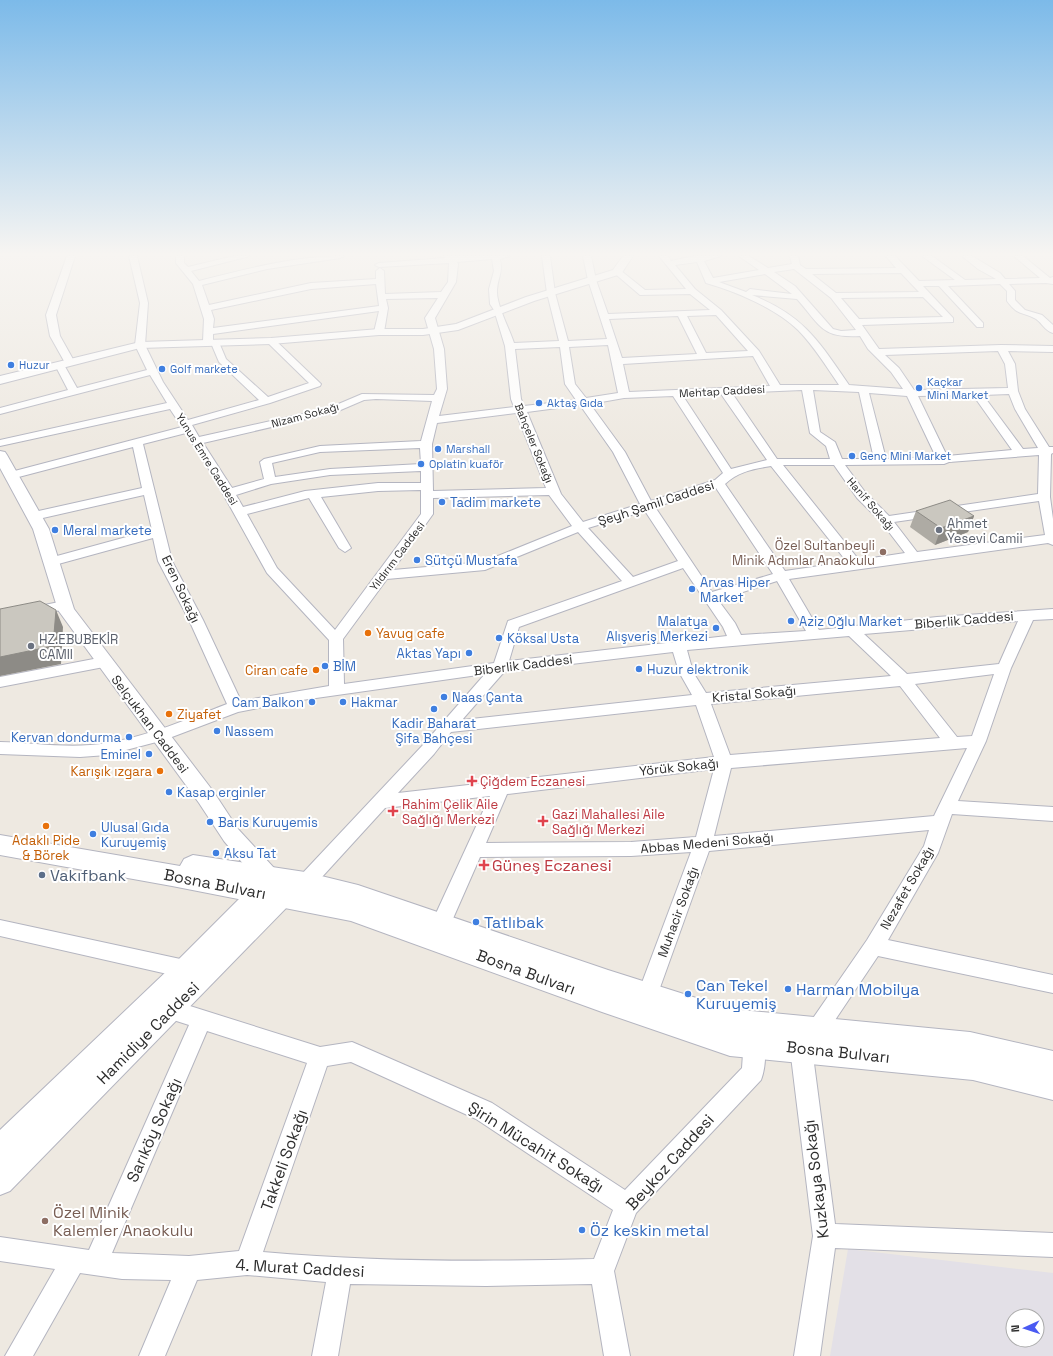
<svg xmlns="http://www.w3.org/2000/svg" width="1053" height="1356" viewBox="0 0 1053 1356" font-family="'Space Grotesk',sans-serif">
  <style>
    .industrial { fill: #e3e0e7; fill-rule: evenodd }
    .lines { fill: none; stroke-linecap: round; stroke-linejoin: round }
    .minor-casing { stroke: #b4b5c0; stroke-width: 2 }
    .tertiary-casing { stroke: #b4b5c0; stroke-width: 2 }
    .secondary-casing { stroke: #b4b5c0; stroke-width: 2 }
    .minor { fill: #fff; fill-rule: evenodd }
    .tertiary { fill: #fff; fill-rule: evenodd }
    .secondary { fill: #fff; fill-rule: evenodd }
    .wall { fill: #aeaba4 }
    .shaded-wall { fill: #8d8b86 }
    .building { fill: #cac7bf; stroke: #8d8b86 }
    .shop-dot { fill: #3f7fe0; stroke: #fff; stroke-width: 1.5 }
    .worship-dot { fill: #6b7280; stroke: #fff; stroke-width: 1.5 }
    .education-dot { fill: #8d6e63; stroke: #fff; stroke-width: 1.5 }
    .food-dot { fill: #e8710a; stroke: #fff; stroke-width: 1.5 }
    .health-dot { fill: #e0444e; stroke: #fff; stroke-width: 1.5 }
    .service-dot { fill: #5c6f8a; stroke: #fff; stroke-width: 1.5 }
    .labels { text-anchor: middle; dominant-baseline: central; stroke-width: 4; stroke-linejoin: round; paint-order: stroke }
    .far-shop-label { font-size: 11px; fill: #366cbe; stroke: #fff; text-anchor: start }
    .far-street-label { font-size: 11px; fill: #2d2d2d; stroke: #fff }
    .shop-label { font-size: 13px; fill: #366cbe; stroke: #fff; text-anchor: start }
    .street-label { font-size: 13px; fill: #2d2d2d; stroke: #fff }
    .worship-label { font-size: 13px; fill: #5b616d; stroke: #fff; text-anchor: start }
    .education-label { font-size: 13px; fill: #785e54; stroke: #fff; text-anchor: end }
    .food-label { font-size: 13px; fill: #c56008; stroke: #fff; text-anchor: start }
    .health-label { font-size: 13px; fill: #be3a42; stroke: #fff; text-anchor: start }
    .near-health-label { font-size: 16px; fill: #be3a42; stroke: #fff; text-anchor: start }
    .near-service-label { font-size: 16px; fill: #4e5e75; stroke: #fff; text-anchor: start }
    .near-street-label { font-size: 16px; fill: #2d2d2d; stroke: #fff }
    .near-shop-label { font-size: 16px; fill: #366cbe; stroke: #fff; text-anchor: start }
    .near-education-label { font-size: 16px; fill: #785e54; stroke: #fff; text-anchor: start }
  </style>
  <rect width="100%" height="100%" fill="#eee9e1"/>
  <path class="industrial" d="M848 1249 1053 1273V1356H830ZM1013 1316H1037V1340H1013Z"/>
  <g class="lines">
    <defs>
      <path id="minor" d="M67 256H75L56 315 60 336 74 361 69 364 64 361 50 336 46 315Z
        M129 256H137L148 303 145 345 163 382 188 420 259 400 219 362 211 343H205L203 341 204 319 193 284 176 263V256H184V263L188 267 234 256H250L191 271 199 281C247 269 294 256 344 256L340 258 267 269 202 285 209 305 311 283 376 279V271L380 268 384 271 385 294 441 292 448 282 449 263 379 267 375 265 379 263 445 258 444 256H510L500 259C503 274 498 276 497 290 496 304 509 328 514 343L559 341 547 293 542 256H550L555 293 568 341 607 339 588 280 583 256H591L596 280 608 314 710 310 690 294 640 295 613 272 617 269 620 270 645 290 686 289 659 256H668L671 261 694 256H721L704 261 713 278 759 270 739 256H749L768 268 792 264 790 256H798L800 265 806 269 896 268 886 256H895L919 281 955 280 922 256H932L965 280 996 279 978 269 962 256H972L1000 273 1005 279 1040 278 1014 256H1023L1050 278 1053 277V284L1046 283 1009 284 1015 291V300L1025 310 1042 315 1053 325V333C1045 331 1042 323 1036 319 1022 311 1019 317 1007 301V291L1000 284 948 286 983 323V327H977L939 286H923L953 318V322L862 325 879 349 1001 345 1053 346V352L1008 351 1015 364 1018 391 1025 409 1049 447H1053V453L1051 454 1050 497 1053 519V545L1048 543 789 579 819 630 937 617 1053 609V619L1033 620 1011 668 986 741 958 801 1053 807V821L952 814 938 853 888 940 1053 975V993L878 956 823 1038 816 1041 809 1038 806 1031 809 1024 867 940 924 846 929 830 709 851 657 996 654 1003 647 1005 640 1003 637 996 691 852 631 856 480 857 444 939 437 942 430 939 427 933 490 796 385 808 311 889 305 891 299 889 296 883 299 877 422 746 485 674 288 702 238 712 164 740 107 755 80 757 0 754V742C35 743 73 749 107 743 149 736 188 719 227 704L189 620 158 561 153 538 51 566 46 565 44 562 46 559 152 530 144 495 34 520 28 516 34 512 142 488 133 447 11 479 5 475 7 473 182 427 170 409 0 446V440L167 403 150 375 0 414V408L68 390 55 365 57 363H63L77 388 147 370 135 345 140 303ZM492 259 494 271 489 289 490 304 494 310 505 346 511 399 514 407 439 416 447 389 444 349 435 318 456 282 458 264 457 262ZM697 262 706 283C735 291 777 309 798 330 814 346 826 366 839 385H780L759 351 721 310 695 289 675 265ZM794 269 831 298 856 330 841 331 833 329 795 286 774 272ZM901 273 919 292 836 293 812 274ZM765 274 792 294 750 289 746 292 719 282ZM376 284 379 306 213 328 214 319 211 310 311 289ZM752 295 797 299C821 326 821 338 860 336L868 349 891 372 903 389 849 385C818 340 804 316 752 295ZM923 297 943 317 859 319 841 298ZM438 298 425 318 434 349 437 389 434 395 362 394 329 408 199 437 192 425 270 403 320 386 321 384 274 339H268V343L309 383 268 397 226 359 218 340H213V334L379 311 374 332 379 335 384 332 388 308 386 299ZM716 315 748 351 706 353 687 316ZM678 316 697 354 622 358 609 319ZM608 345 618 393 586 398 575 384 569 347ZM560 347 565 384 576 400 524 406 521 399 515 349ZM998 351 1005 364 1008 388 914 390 899 368 885 355ZM753 356 770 386 629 392 623 364ZM802 390 810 433 826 446 830 459H777L732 393ZM813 390 859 392 874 459H842L835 442 820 432ZM869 393 907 396 936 457 886 459ZM721 394 767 460 731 469 683 396ZM1009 394 1015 409 1038 448 1023 449 983 395ZM973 395 1012 450 947 456 918 396ZM673 396 723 473 715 480 651 501 625 452 590 404 624 398ZM376 399 432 401 421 441 320 446 264 459 260 462 264 479 232 488 203 443 336 412 364 400ZM580 405 613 452 640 504 583 522 561 494 527 412ZM516 413 546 488 433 491 432 444 437 423ZM186 433 212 474 267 573 329 640V686L241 701 203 620 172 561 143 444ZM420 448 421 464 330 469 275 477 272 463 320 452ZM1039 455 1038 494 889 516 865 492 845 465 944 464 949 462ZM783 465H834L857 498 882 523 905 553 859 560ZM771 466 847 562 785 571 725 484C739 471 754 469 771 466ZM421 471V483H378L305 491 243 507 236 495 271 484 330 475ZM716 488 773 574 712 592 655 507ZM421 490V514L335 630 277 568 247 514 309 498 339 548 345 552 351 548 321 497 378 491ZM549 495 572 526 483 562 393 570 433 514V498ZM1039 501 1045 535 917 552 894 522ZM645 511 678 561 633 577 588 528ZM578 532 622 581 508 621 494 663 344 684 343 639 387 579 485 570ZM683 568 723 627 727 636 509 661 519 627ZM777 581 806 631 741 635 735 623 718 600ZM1018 621 999 664 907 674 864 634ZM849 636 891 676 706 693 693 672 687 650ZM673 652 679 672 692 695 462 720 504 672ZM994 674 972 736 957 737 915 684ZM900 686 940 738 730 755 711 704ZM696 705 714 757 398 793 434 754 451 732ZM967 748 934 816 714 836 731 768ZM714 769 696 837 631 842 486 843 507 794Z
        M64 601 69 602 71 605 69 608 0 624V614Z
        M104 657 109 658 111 662 109 666 0 687V677Z
        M0 920 185 960 192 963 195 969 192 975 185 978 0 936Z
        M171 1000 320 1047 352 1042 359 1045 492 1103 625 1190 742 1068 744 1039 747 1032 754 1029 761 1032C767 1045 766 1067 761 1080L636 1213 614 1271 630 1356H604L592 1284 486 1286 350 1284 338 1356H312L326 1282 247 1275 197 1280 165 1356H139L171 1280 122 1279 80 1273 33 1356H5L55 1269 0 1261V1237L89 1250 189 1025 164 1017 161 1010 164 1003ZM207 1031 307 1063 239 1251 189 1256 112 1253ZM351 1062 476 1119 613 1210 594 1259C484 1262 374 1262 263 1252L327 1066Z
        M801 1038 808 1041 812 1048 835 1224 1053 1233V1257L835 1248 820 1356H794L813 1236 790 1048 794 1041Z"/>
      <path id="tertiary" d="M623 256H633L621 274 534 301 458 330 423 335H379L271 344 140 348 0 384V376L140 342 271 338 379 329H423L456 324 526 297 613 270Z
        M0 451 5 452 7 455 49 529 74 609 213 791 238 829 275 869 278 876 270 894 278 880 286 878 294 880 297 887 290 904 10 1191 0 1195V1130L170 968 252 886 255 878 224 841 199 803 58 610 33 529 0 468Z"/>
      <path id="secondary" d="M0 835 180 866 184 859 193 855 305 872 358 885 608 970 731 1009 970 1032 1053 1051V1100L973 1080 730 1056 602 1012 351 921 172 886 0 855Z"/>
    </defs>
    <use href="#minor" class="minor-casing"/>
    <use href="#tertiary" class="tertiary-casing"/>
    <use href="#secondary" class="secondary-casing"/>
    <use href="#minor" class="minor"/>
    <use href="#tertiary" class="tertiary"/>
    <use href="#secondary" class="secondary"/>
  </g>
  <path class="wall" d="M916 511 974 516 968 532 935 545 910 527Z"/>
  <path class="shaded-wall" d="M974 516 968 532 935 545 941 528Z
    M56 610 63 627 61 664 0 676V657Z"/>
  <path class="building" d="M950 500 974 516 941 528 916 511Z
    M40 601 56 610 53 646 0 657V609Z"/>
  <linearGradient id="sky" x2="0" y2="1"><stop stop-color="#7cbae9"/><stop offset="0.57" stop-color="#f7f5f2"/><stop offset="1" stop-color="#f7f5f2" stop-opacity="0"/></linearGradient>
  <rect width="1053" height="446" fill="url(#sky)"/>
  <g class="shop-dot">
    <circle cx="11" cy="365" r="4"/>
    <circle cx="162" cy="369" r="4"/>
    <circle cx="919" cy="388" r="4"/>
    <circle cx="539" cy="403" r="4"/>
    <circle cx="438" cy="449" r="4"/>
    <circle cx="852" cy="456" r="4"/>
    <circle cx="421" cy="464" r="4"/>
    <circle cx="442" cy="502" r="4"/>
    <circle cx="55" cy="530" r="4"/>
    <circle cx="417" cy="560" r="4"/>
    <circle cx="692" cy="589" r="4"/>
    <circle cx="791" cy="621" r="4"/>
    <circle cx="716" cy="628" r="4"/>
    <circle cx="499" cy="638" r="4"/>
    <circle cx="469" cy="653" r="4"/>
    <circle cx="325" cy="666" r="4"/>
    <circle cx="639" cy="669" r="4"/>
    <circle cx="444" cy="697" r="4"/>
    <circle cx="312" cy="702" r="4"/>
    <circle cx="343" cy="702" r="4"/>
    <circle cx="434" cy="709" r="4"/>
    <circle cx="217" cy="731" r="4"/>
    <circle cx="129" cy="737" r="4"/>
    <circle cx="149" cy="754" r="4"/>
    <circle cx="169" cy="792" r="4"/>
    <circle cx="210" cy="822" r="4"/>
    <circle cx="93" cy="834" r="4"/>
    <circle cx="216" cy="853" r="4"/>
    <circle cx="476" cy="922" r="4"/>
    <circle cx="788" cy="989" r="4"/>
    <circle cx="688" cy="994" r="4"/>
    <circle cx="582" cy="1230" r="4"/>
  </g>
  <g class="worship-dot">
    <circle cx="939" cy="530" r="4"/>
    <circle cx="31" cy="646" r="4"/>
  </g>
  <g class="education-dot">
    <circle cx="883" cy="552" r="4"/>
    <circle cx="45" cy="1221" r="4"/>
  </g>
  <g class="food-dot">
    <circle cx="368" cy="633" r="4"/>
    <circle cx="316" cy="670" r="4"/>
    <circle cx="169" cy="714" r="4"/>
    <circle cx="160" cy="771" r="4"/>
    <circle cx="46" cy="826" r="4"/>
  </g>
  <g class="health-dot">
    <path d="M470 775h4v4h4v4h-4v4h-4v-4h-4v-4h4z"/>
    <path d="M391 805h4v4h4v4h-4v4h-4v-4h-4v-4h4z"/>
    <path d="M541 815h4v4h4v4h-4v4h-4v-4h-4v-4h4z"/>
    <path d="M482 859h4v4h4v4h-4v4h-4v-4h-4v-4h4z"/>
  </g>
  <circle class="service-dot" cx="42" cy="875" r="4"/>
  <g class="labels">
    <g class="far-shop-label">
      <text x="19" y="365">Huzur</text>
      <text x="170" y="369">Golf markete</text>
      <text x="927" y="382">Kaçkar<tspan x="927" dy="13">Mini Market</tspan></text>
      <text x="547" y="403">Aktaş Gıda</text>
      <text x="446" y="449">Marshall</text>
      <text x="860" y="456">Genç Mini Market</text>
      <text x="429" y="464">Oplatin kuaför</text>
    </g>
    <g class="far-street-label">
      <text transform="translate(722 391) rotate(-3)">Mehtap Caddesi</text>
      <text transform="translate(305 415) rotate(-15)">Nizam Sokağı</text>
      <text transform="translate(534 443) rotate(68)">Bahçeler Sokağı</text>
      <text transform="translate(207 459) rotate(58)">Yunus Emre Caddesi</text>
      <text transform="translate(871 504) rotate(49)">Hanif Sokağı</text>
      <text transform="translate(397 556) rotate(-53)">Yıldırım Caddesi</text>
    </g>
    <g class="shop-label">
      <text x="450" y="502">Tadim markete</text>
      <text x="63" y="530">Meral markete</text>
      <text x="425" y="560">Sütçü Mustafa</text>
      <text x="700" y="582">Arvas Hiper<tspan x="700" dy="15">Market</tspan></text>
      <text x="708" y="621" text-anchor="end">Malatya<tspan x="708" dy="15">Alışveriş Merkezi</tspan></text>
      <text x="799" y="621">Aziz Oğlu Market</text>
      <text x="507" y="638">Köksal Usta</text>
      <text x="461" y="653" text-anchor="end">Aktas Yapı</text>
      <text x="333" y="666">BİM</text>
      <text x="647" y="669">Huzur elektronik</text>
      <text x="452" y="697">Naas Çanta</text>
      <text x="304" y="702" text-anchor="end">Cam Balkon</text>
      <text x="351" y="702">Hakmar</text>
      <text x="434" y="723" text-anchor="middle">Kadir Baharat<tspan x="434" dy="15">Şifa Bahçesi</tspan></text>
      <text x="225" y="731">Nassem</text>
      <text x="121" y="737" text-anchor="end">Kervan dondurma</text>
      <text x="141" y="754" text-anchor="end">Eminel</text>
      <text x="177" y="792">Kasap erginler</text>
      <text x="218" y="822">Baris Kuruyemis</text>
      <text x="101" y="827">Ulusal Gıda<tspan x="101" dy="15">Kuruyemiş</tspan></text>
      <text x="224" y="853">Aksu Tat</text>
    </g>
    <g class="street-label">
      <text transform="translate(656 503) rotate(-18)">Şeyh Şamil Caddesi</text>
      <text transform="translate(181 589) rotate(65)">Eren Sokağı</text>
      <text transform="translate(964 620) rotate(-5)">Biberlik Caddesi</text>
      <text transform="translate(523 665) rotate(-7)">Biberlik Caddesi</text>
      <text transform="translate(754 694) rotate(-5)">Kristal Sokağı</text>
      <text transform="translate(150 724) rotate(53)">Selçukhan Caddesi</text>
      <text transform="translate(679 767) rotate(-6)">Yörük Sokağı</text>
      <text transform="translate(707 843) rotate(-5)">Abbas Medeni Sokağı</text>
      <text transform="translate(907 888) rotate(-60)">Nezafet Sokağı</text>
      <text transform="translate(678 912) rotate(-70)">Muhacir Sokağı</text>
    </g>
    <g class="worship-label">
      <text x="947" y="523">Ahmet<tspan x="947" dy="15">Yesevi Camii</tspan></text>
      <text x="39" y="639">HZ.EBUBEKİR<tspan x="39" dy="15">CAMII</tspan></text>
    </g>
    <g class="education-label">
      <text x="875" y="545">Özel Sultanbeyli<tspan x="875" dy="15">Minik Adımlar Anaokulu</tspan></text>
    </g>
    <g class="food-label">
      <text x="376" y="633">Yavug cafe</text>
      <text x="308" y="670" text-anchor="end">Ciran cafe</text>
      <text x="177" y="714">Ziyafet</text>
      <text x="152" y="771" text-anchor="end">Karışık ızgara</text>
      <text x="46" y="840" text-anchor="middle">Adaklı Pide<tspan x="46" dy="15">&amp; Börek</tspan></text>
    </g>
    <g class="health-label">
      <text x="480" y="781">Çiğdem Eczanesi</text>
      <text x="402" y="804">Rahim Çelik Aile<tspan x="402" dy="15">Sağlığı Merkezi</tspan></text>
      <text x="552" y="814">Gazi Mahallesi Aile<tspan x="552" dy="15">Sağlığı Merkezi</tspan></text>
    </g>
    <g class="near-health-label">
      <text x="492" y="865">Güneş Eczanesi</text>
    </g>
    <g class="near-service-label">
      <text x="50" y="875">Vakıfbank</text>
    </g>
    <g class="near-street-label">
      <text transform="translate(215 884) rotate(11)">Bosna Bulvarı</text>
      <text transform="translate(526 972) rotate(20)">Bosna Bulvarı</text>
      <text transform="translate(148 1033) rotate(-45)">Hamidiye Caddesi</text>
      <text transform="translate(838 1052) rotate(6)">Bosna Bulvarı</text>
      <text transform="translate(154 1130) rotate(-66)">Sarıköy Sokağı</text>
      <text transform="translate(536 1147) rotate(32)">Şirin Mücahit Sokağı</text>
      <text transform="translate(284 1160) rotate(-70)">Takkeli Sokağı</text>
      <text transform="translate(670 1162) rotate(-48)">Beykoz Caddesi</text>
      <text transform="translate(816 1179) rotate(-97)">Kuzkaya Sokağı</text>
      <text transform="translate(300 1268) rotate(3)">4. Murat Caddesi</text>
    </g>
    <g class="near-shop-label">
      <text x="484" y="922">Tatlıbak</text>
      <text x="696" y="985">Can Tekel<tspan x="696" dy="18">Kuruyemiş</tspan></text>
      <text x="796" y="989">Harman Mobilya</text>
      <text x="590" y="1230">Öz keskin metal</text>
    </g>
    <g class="near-education-label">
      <text x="53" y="1212">Özel Minik<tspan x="53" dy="18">Kalemler Anaokulu</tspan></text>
    </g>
  </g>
  <g transform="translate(1025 1328) rotate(267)"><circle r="19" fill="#ffffff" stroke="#ababab"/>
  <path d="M0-3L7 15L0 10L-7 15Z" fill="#4a5af2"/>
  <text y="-6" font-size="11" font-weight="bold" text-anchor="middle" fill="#2d2d2d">N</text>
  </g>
</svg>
